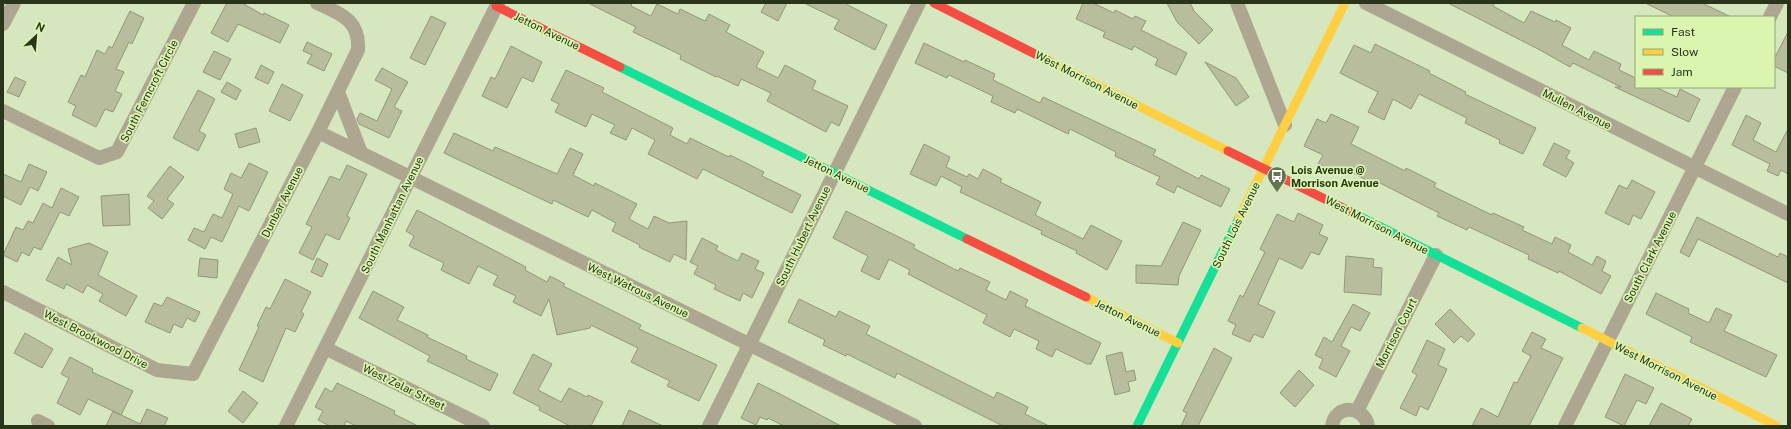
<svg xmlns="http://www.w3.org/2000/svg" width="1791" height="429" viewBox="0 0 1791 429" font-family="'Public Sans',sans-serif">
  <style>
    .building { fill: #b7bd9d; stroke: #919778 }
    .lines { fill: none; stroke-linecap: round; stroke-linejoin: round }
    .street { stroke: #ada792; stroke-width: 14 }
    .fast { stroke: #16e098; stroke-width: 9 }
    .slow { stroke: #ffcf43; stroke-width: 9 }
    .jam { stroke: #f24e42; stroke-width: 9 }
    .labels { text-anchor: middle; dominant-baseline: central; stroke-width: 3.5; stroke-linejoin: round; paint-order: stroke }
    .street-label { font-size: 11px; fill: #2a3419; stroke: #d9f5b0 }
    .poi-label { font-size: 11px; font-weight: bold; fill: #2a3419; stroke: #d9f5b0; text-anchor: start }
  </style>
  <rect width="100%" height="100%" fill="#d6e6bf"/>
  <path class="building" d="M227 3H242L263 15 264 13 289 25 280 43 238 24 228 42 211 33Z
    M588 3H632L631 6 651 16 657 4 678 14 680 9 705 21 709 14 730 25 726 32 764 52 756 67 778 78 785 65 816 81 812 89 848 106 839 126 831 122 826 132 767 101 771 93 741 79 738 86 717 76 716 77 680 59 681 55 633 32 636 27Z
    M766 3H787L778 21 761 12Z
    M804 3H844L887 25 875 50 834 29 839 20Z
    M1083 3H1093L1114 13 1115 10 1133 19 1135 16 1146 21 1141 30 1187 53 1176 75 1155 65 1158 59 1134 46 1132 50 1103 37 1105 32 1076 19Z
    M1167 3H1190L1194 11 1213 30 1199 44 1177 22Z
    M1448 3H1495L1493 6 1524 23 1531 11 1555 22 1556 20 1571 28 1562 45 1589 60 1594 51 1621 64 1619 70 1636 78V87H1655L1677 97 1680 89 1700 99 1689 122 1615 87H1621L1573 63 1570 67 1540 50Z
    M1645 3H1702L1731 17H1674Z
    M130 11 144 18 132 44 129 42 116 69 124 72 115 91 122 94 113 112 105 109 96 127 72 115 76 106 68 102 81 75 85 77 97 50 105 54 109 46 112 48Z
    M431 16 446 23 425 65 410 58Z
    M1788 32V73L1774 66V59Z
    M307 42 332 54 324 71 307 63 312 55 303 51Z
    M924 43 964 62 965 60 995 74 993 80 1040 103 1043 97 1156 150 1153 155 1199 179 1201 175 1230 189 1221 207 1177 186 1174 193 1156 184 1160 177 1115 156 1116 152 1070 129 1068 134 1017 109 1015 113 991 102 993 96 949 75 947 78 915 63Z
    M1375 44 1430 71 1429 73 1466 92 1465 94 1536 128 1523 154 1499 143 1500 140 1465 123 1467 118 1419 94 1411 109 1393 99 1384 120 1368 112 1378 92 1340 73 1354 45 1371 53Z
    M511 46 542 62 533 82 522 77 507 108 482 96 491 77 495 79Z
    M214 51 231 59 220 80 203 72Z
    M1205 62 1236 78 1249 97 1236 106Z
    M261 65 274 72 268 84 255 78Z
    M382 68 408 82 394 107 402 111 389 138 359 124 357 119 360 113 377 121 392 89 375 80Z
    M566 70 604 88 602 92 673 128 670 135 687 144 690 138 729 157 730 155 764 172 762 176 801 195 792 213 703 169 697 179 648 154 655 140 632 128 626 140 610 133 615 125 592 114 586 127 555 112 559 104 551 100Z
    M15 77 26 82 19 97 7 92Z
    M227 82 241 90 236 100 221 92Z
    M282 84 303 95 290 121 269 111Z
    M198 90 215 99 199 131 206 135 198 151 173 138Z
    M1331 114 1359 127 1351 144 1405 171 1406 168 1436 183 1434 187 1492 215 1493 213 1524 227 1522 230 1552 244 1555 237 1571 245 1568 252 1592 265 1597 256 1606 261 1602 271 1611 276 1601 294 1559 271 1558 273 1528 259 1529 255 1469 227 1467 230 1437 216 1439 213 1380 183 1379 186 1340 167 1337 173 1318 164 1323 155 1304 146 1317 119 1326 123Z
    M1746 115 1761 123 1753 140 1776 152 1788 129V174L1781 170 1778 176 1767 171 1770 164 1732 145Z
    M256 128 260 142 239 148 235 134Z
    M454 133 493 151 495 147 557 174 570 148 583 154 573 175 594 186 595 183 637 204 629 219 648 229 654 216 669 223 687 221 686 260 674 254 670 262 639 247 640 245 612 231 616 223 592 210 588 217 553 200 552 204 444 153Z
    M1554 143 1570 151 1566 158 1574 163 1566 177 1543 165Z
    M924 144 950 157 946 167 967 177 969 174 978 179 983 169 1002 179 1000 182 1041 202 1035 215 1083 239 1091 225 1122 241 1107 270 1076 253 1077 251 1041 234 1042 231 960 192 962 187 941 176 936 186 910 174Z
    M249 163 268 172 249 211 239 206 222 242 211 237 205 249 188 240 194 228 204 232 213 214 222 218 233 194 224 189 231 173 241 178Z
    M29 164 47 172 38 191 30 187 21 205 3 196V174L21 182Z
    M347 165 367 174 347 216 350 218 339 240 326 234 313 260 299 253 312 227 306 224 330 176 340 180Z
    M170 166 184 177 167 199 174 204 162 219 148 208 154 201 147 196Z
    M1632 180 1655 192 1641 219 1633 215 1629 225 1605 213 1619 185 1627 189Z
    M61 188 79 197 69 216 60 212 41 250 34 247 29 256 22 252 17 262 3 255 16 227 23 230 28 221 33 223 43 203 52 208Z
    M129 194 130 225 103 226 101 196Z
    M417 210 526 267 525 270 547 282 550 276 565 284 563 286 641 325 639 329 717 365 699 401 667 386 670 381 631 362 638 348 591 325 590 328 557 335 549 299 541 316 513 302 516 296 493 285 498 276 478 266 469 284 441 270 444 263 409 246 414 236 406 231Z
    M846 211 915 245 913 248 958 271 960 268 990 282 986 290 1006 300 1010 291 1028 300 1025 306 1101 343 1091 364H1087L1056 349 1052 357 1036 349 1039 341 1014 329 1010 337 983 323 987 315 908 274 910 270 889 259 879 280 861 271 868 256 833 238Z
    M1298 213 1323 225 1319 234 1328 238 1319 255 1311 252 1302 269 1279 258 1258 304 1275 312 1263 338 1254 334 1250 342 1232 334 1236 325 1228 321 1240 295 1243 297 1265 252 1260 249 1277 214 1294 222Z
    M1697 217 1778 257 1780 253 1788 257V283L1698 239 1689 257 1680 252Z
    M1183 222 1201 230 1179 276 1178 285 1136 283V265L1161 266Z
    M702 238 718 246 716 250 738 261 742 253 759 261 755 269 764 273 752 298 743 293 740 301 714 289 716 285 694 274 698 266 690 262Z
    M89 243 108 252 98 275 137 296 126 316 99 301 103 294 87 285 83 293 66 284 64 289 46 280 58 257 72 265 68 249Z
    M1346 256 1374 259 1373 267 1382 268 1381 295 1344 292Z
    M200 258 218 260 217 278 198 276Z
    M317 258 328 264 322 277 311 272Z
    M285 279 311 292 301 312 304 314 295 332 286 328 263 382 239 370 259 327 257 326 266 307 270 309Z
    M373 291 404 307 397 320 428 335 427 337 467 356 466 359 498 374 490 391 427 361 430 356 359 318Z
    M1656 293 1689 309 1688 313 1709 323 1716 308 1732 315 1724 331 1777 355 1766 377 1690 342 1692 337 1646 314Z
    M167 297 200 312 195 322 187 318 182 328 174 324 170 333 145 322 154 303 162 306Z
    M799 299 836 317 839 311 870 326 866 334 994 398 997 392 1028 407 1025 414 1049 426H1003L897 373 895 378 847 354 846 356 823 345 825 340 788 322Z
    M1353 304 1370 313 1360 331 1351 327 1341 346 1350 351 1336 377 1319 368 1323 359 1315 355 1324 337 1332 342Z
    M1450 309 1475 334 1468 342 1461 336 1454 343 1435 324Z
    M1532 332 1546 339 1541 348 1563 358 1529 426H1472L1481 408 1498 417 1514 382 1517 383 1531 356 1522 351Z
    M25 333 53 349 42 368 14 353Z
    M1427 340 1445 349 1438 365 1447 369 1428 410 1420 406 1416 416 1400 408 1417 375 1412 372Z
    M1214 348 1232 358 1198 426H1181L1187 413 1183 411Z
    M1122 352 1126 372 1134 370 1136 380 1128 382 1130 391 1115 395 1106 356Z
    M533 354 552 364 538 390 561 402 569 388 587 397 588 395 603 402 591 426H570L539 410 540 407 513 393Z
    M70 357 93 369 92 372 133 391 121 415 88 399 80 415 57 403 69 378 61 374Z
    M1299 370 1314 385 1295 407 1280 393Z
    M1625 374 1654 388 1646 404 1637 400 1624 426 1605 417Z
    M337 383 395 411 394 414 418 426H356L346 421 344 426H330L318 420 323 411 315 407 325 388 332 392Z
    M758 383 780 394 841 426H784L768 418 767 420 760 417 756 425 741 418Z
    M243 391 258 403 243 423 228 411Z
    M1661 403 1692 419 1688 426H1649Z
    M147 409 168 418 164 426H106L113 411 140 424Z
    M629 410 663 426H622Z"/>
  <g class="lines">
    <path class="street" d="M1237 3 1285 125
      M1366 3 1788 214
      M1770 17 1777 3
      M3 24 14 3
      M338 92 361 153 915 426
      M3 111 99 158 117 152 194 3
      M318 132 361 153
      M3 292 157 370 193 374 318 132 358 50C360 20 341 14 317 3
      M325 348 483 426
      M1357 411 1436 255
      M38 421 48 426
      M286 426 498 3
      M709 426 919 3
      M1332 426C1335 404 1364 405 1368 426
      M1565 426 1735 87"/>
    <path class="fast" d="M620 67 967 239
      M1353 213 1582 328
      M1137 426 1239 218"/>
    <path class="slow" d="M1047 60 1228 151
      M1239 218 1345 3
      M1086 297 1178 343
      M1582 328 1777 426"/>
    <path class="jam" d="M934 3 1047 60
      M496 6 620 67
      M1228 151 1353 213
      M967 239 1086 297"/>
  </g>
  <defs>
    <symbol id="bus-pin" viewBox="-11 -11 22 30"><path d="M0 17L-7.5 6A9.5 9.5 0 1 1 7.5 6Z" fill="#667253" stroke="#d9f5b0"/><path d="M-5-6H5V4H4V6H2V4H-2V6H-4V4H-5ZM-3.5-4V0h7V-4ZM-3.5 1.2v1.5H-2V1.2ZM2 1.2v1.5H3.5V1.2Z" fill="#fff"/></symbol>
  </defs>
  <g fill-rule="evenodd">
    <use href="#bus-pin" x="1266" y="165" width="22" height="30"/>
  </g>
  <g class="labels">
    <g class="street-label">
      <text transform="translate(547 31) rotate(26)">Jetton Avenue</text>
      <text transform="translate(1087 80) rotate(27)">West Morrison Avenue</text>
      <text transform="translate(149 91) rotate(-63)">South Ferncroft Circle</text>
      <text transform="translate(1577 109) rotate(27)">Mullen Avenue</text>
      <text transform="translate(837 174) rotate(26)">Jetton Avenue</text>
      <text transform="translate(282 202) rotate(-63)">Dunbar Avenue</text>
      <text transform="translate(392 215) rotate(-64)">South Manhattan Avenue</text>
      <text transform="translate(1236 225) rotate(-64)">South Lois Avenue</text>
      <text transform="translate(1377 225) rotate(27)">West Morrison Avenue</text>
      <text transform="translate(803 236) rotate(-64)">South Hubert Avenue</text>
      <text transform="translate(1650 257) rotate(-63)">South Clark Avenue</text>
      <text transform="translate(638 290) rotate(26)">West Watrous Avenue</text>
      <text transform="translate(1128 318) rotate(26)">Jetton Avenue</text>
      <text transform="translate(1396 333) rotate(-63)">Morrison Court</text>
      <text transform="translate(96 339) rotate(27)">West Brookwood Drive</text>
      <text transform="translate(1666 371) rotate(27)">West Morrison Avenue</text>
      <text transform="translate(404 387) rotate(26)">West Zelar Street</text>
    </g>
    <g class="poi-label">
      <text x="1291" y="170">Lois Avenue @<tspan x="1291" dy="13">Morrison Avenue</tspan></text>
    </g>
  </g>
  <rect width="1791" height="429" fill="none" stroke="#2a3419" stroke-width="8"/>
  <rect x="1635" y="16" width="140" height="72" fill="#d9f5b0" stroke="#93a874"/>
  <rect x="1643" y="29" width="20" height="6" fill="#16e098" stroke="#93a874"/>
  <text x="1671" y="36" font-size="12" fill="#2a3419">Fast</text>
  <rect x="1643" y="49" width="20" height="6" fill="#ffcf43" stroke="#93a874"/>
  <text x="1671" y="56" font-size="12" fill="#2a3419">Slow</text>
  <rect x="1643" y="69" width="20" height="6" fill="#f24e42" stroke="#93a874"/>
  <text x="1671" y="76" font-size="12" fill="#2a3419">Jam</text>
  <g transform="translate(36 36) rotate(26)" stroke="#d9f5b0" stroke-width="3" paint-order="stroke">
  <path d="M0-3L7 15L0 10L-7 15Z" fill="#2a3419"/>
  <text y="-6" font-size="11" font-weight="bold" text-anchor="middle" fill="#2a3419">N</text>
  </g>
</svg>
